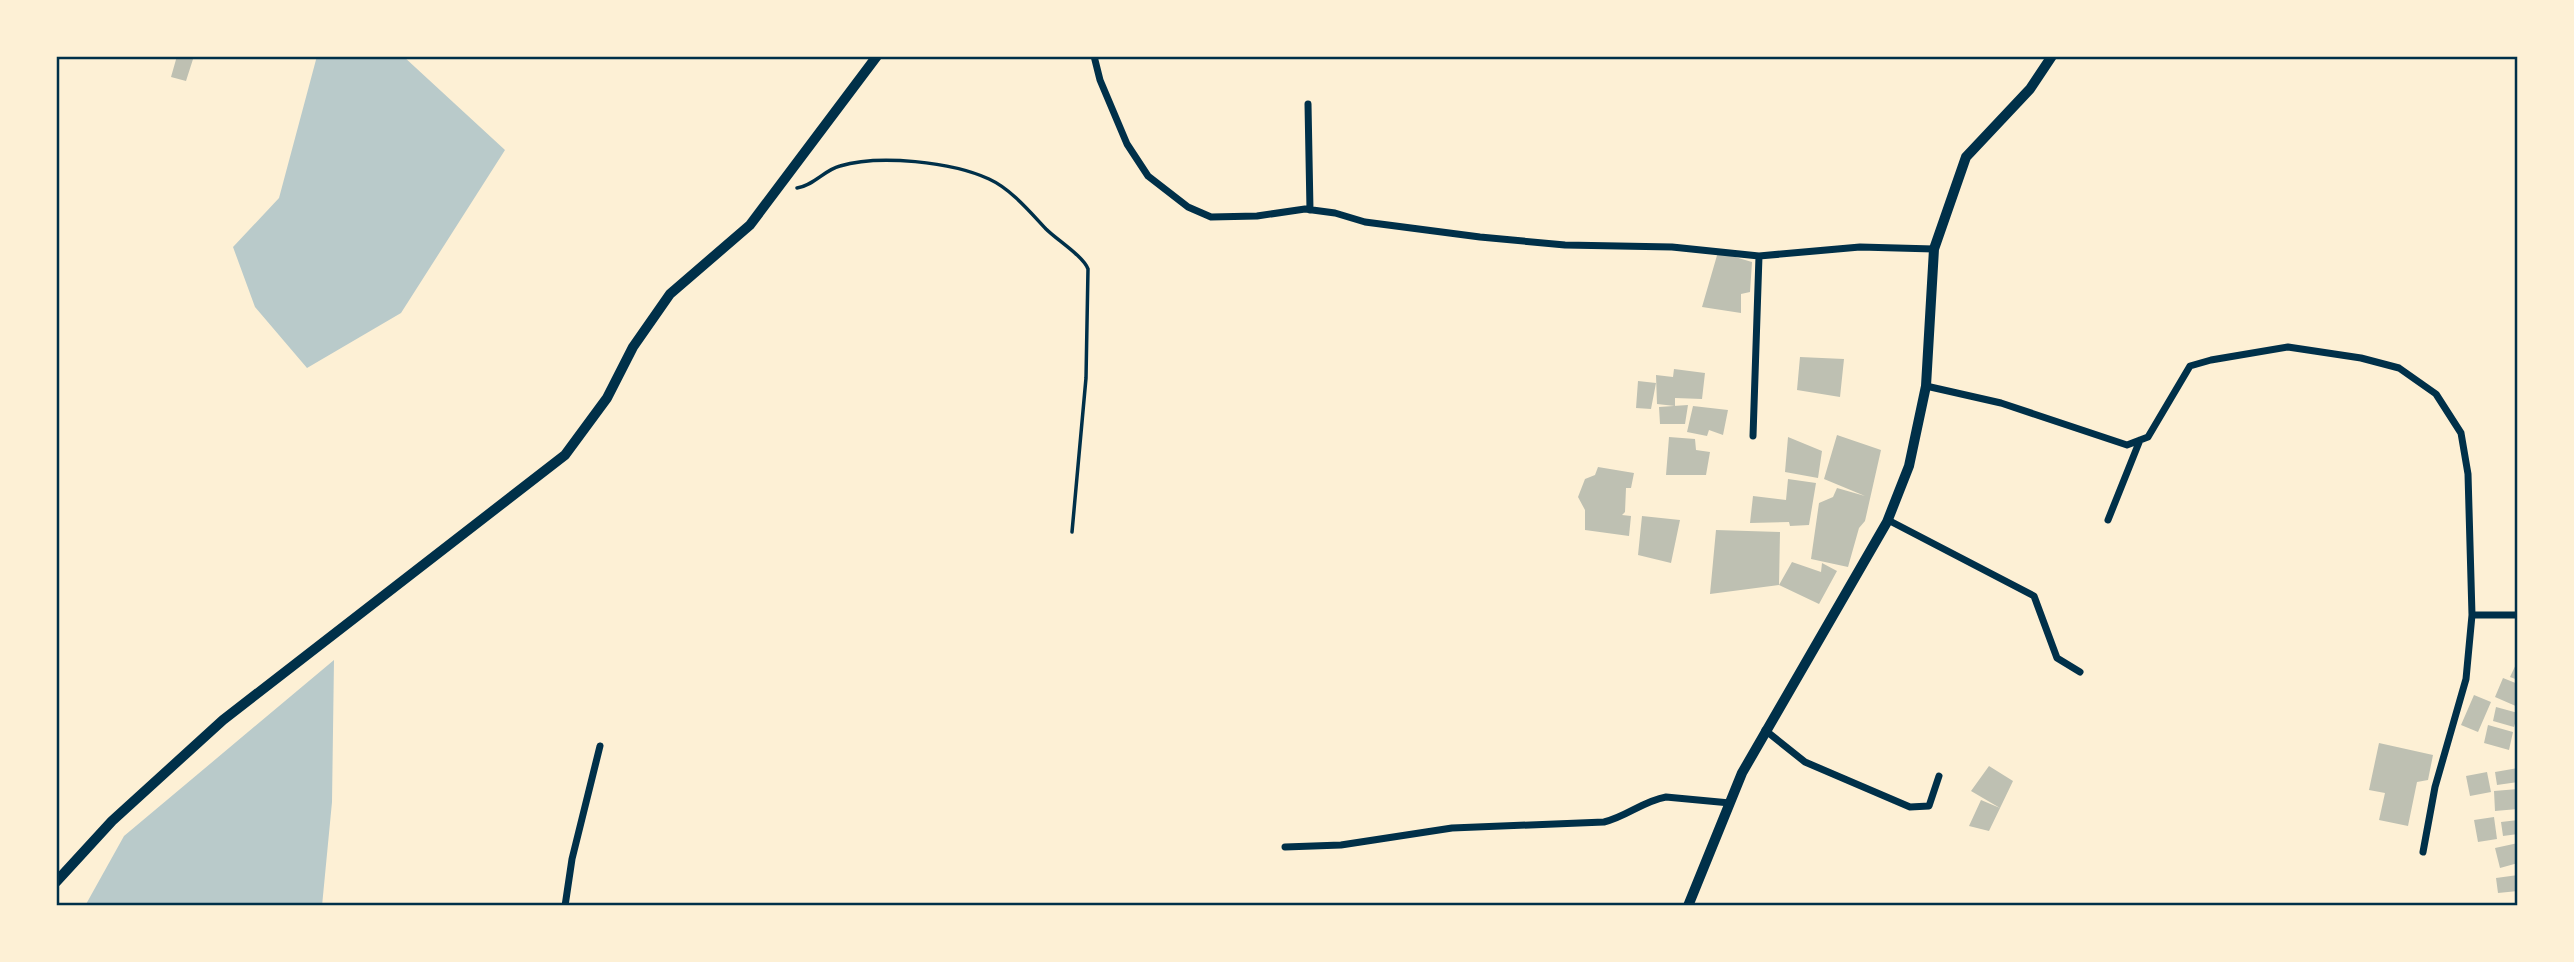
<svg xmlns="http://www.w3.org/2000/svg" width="2574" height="962" viewBox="0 0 2574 962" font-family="'Fira Sans Condensed',sans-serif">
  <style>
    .green { fill: #b9caca }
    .building { fill: #bec0b2 }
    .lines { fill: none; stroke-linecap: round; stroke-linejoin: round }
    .path { stroke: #003049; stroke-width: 3.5 }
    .minor { stroke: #003049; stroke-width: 7 }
    .tertiary { stroke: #003049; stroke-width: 10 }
    .neatline { fill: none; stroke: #003049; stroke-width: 2.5 }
  </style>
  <rect width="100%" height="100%" fill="#fdf0d5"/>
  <path class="green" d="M317 56H403L505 150 401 313 307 368 255 307 233 247 279 198Z
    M334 660 332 802 322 906H85L124 836Z"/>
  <path class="building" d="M177 56H194L186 81 171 77Z
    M1718 252 1752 262 1750 292 1741 294V313L1702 307Z
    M1800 357 1844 359 1840 397 1797 390Z
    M1674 369 1705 373 1702 399 1675 398V406L1657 404 1656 375 1673 377Z
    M1638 381 1656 383 1651 409 1636 408Z
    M1688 405 1685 424H1660L1659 407Z
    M1693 406 1728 410 1723 435 1709 430 1707 436 1687 432Z
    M1837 435 1881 450 1865 521 1859 528 1848 567 1811 559 1819 503 1833 497 1837 488 1865 496 1824 479Z
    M1669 437 1695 439 1696 450 1710 452 1706 475H1666Z
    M1788 437 1822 451 1818 478 1785 472Z
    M1598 467 1634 473 1631 488H1626L1625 512 1622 515 1631 516 1629 536 1585 530V510L1578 497 1585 479 1595 475Z
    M1788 479 1816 483 1809 525 1790 526 1789 522 1750 523 1753 496 1786 500Z
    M1642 516 1680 520 1671 563 1638 555Z
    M1716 530 1780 532 1779 585 1792 562 1821 572 1822 563 1837 571 1819 604 1779 585 1710 594Z
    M2518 660V680L2510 677Z
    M2503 678 2518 684V707L2495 697Z
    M2474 695 2491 702 2478 732 2461 725Z
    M2496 707 2518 713 2514 727 2493 721Z
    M2488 725 2513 732 2509 750 2484 743Z
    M2379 743 2433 755 2428 780 2417 782 2408 826 2379 820 2385 793 2369 790Z
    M1989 766 2013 781 1989 831 1969 826 1981 800 2000 808 1971 791Z
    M2518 768V782L2497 785 2495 772Z
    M2487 772 2491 792 2470 796 2466 776Z
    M2518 789V809L2495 811 2494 791Z
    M2494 817 2497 839 2478 842 2474 820Z
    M2518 820V834L2503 836 2501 822Z
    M2518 843V863L2500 868 2495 848Z
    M2518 875V891L2498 893 2496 878Z"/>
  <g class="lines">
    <path class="path" d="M797 188C815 185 824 170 840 166 879 154 952 162 989 179 1011 189 1030 212 1046 229 1057 240 1083 256 1088 269L1086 378 1072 532"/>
    <path class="minor" d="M1094 56 1100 80 1127 144 1148 176 1188 207 1211 217 1257 216 1305 209 1335 213 1365 222 1480 237 1565 245 1672 247 1759 256 1860 247 1934 249
      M1308 104 1310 210
      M1926 386 2001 403 2127 445 2148 437 2190 366 2211 360 2288 347 2361 358 2399 368 2436 394 2461 433 2468 474 2472 615 2466 679 2435 787 2423 852
      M1753 436 1759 256
      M1888 520 2034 596 2057 658 2080 672
      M2108 520 2140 440
      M2472 615H2518
      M1765 730 1805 762 1910 807 1929 806 1939 776
      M1285 847 1341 845 1452 828 1604 822C1626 817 1643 801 1666 797L1730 803
      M565 906 572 859 600 746"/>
    <path class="tertiary" d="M56 882 112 821 223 720 565 455 607 398 633 347 670 294 750 225 877 56
      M1688 906 1742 773 1887 522 1909 466 1926 386 1934 249 1966 157 2030 89 2052 56"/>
  </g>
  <rect width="2574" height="962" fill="none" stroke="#fdf0d5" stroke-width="116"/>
  <rect x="58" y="58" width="2458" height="846" class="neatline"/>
</svg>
